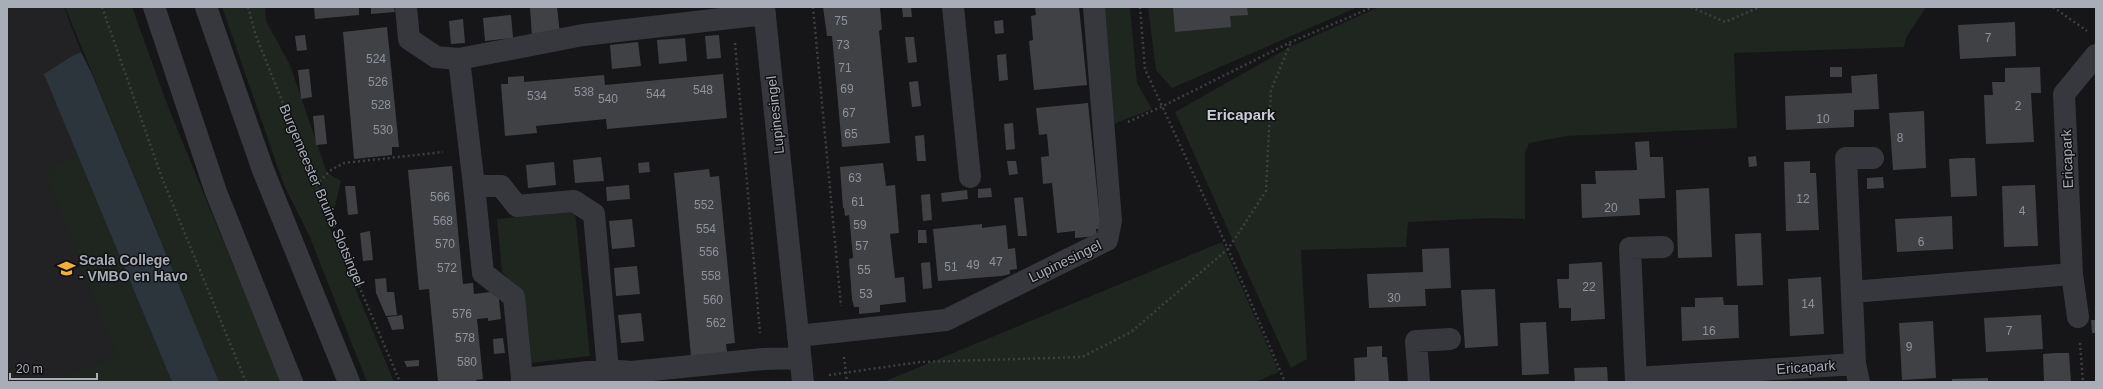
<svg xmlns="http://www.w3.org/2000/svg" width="2103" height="389" viewBox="0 0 2103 389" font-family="Helvetica,sans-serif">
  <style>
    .built { fill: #222225 }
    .green { fill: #1e261f }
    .water { fill: #2c353c }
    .building { fill: #404145 }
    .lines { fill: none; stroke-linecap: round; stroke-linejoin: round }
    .path { stroke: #3d3f44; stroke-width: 2.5; stroke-dasharray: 2 3; stroke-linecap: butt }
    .minor { stroke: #37383d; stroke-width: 22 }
    .labels { text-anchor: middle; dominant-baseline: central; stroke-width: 3; stroke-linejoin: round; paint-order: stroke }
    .number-label { font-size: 12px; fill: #8e929b }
    .street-label { font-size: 14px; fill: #a8adb8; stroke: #111113 }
    .poi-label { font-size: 14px; font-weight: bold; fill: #a8adb8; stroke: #111113; text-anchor: start }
    .neighbourhood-label { font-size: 15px; font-weight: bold; fill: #c9ccd4; stroke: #111113 }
  </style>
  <rect width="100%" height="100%" fill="#161618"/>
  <path class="built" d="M7 7H64L81 52 72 56 45 74 172 382H7Z"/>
  <path class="green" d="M65 7H132L169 109 281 382H219Z
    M222 7H265L266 21 290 65 327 173 341 181 330 227 394 382H367L309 235 284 185Z
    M1099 7H1130L1137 83 1152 109 1111 125Z
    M1148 7H1358L1172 88 1156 70Z
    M1379 7H1926L1906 38 1904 47 1734 53 1737 128 1567 136 1529 143 1525 153V219L1492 218 1408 222 1406 247 1301 250 1307 359 1291 368C1251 283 1214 197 1175 112L1290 47Z
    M77 155 172 382H53L116 355 45 172Z
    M575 212 590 356 530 363 523 296 502 272 497 219Z
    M1222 242 1279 372 1255 382H883Z"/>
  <path class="water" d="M81 52 92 74 219 382H172L44 74 72 56Z"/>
  <path class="building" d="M314 7H359V15L315 19Z
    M371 7H394L395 12 371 14Z
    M530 7H557L560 34 532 37Z
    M823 7 880 8 882 29 879 31 890 143 842 147 832 36H827Z
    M902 7H911L912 17H903Z
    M1035 7H1079L1087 85 1034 90 1029 41 1033 40 1031 16 1036 15Z
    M1173 7H1247L1248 15 1230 16 1231 27 1175 32Z
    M511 15 513 38 485 41 483 18Z
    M463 19 465 43 451 44 449 21Z
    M1003 20 1004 33 995 34 994 21Z
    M2015 22 2016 56 1960 59 1958 25Z
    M387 27 399 147H392V155L354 159 343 32Z
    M305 35 307 50 297 51 295 36Z
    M719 35 721 58 707 59 705 36Z
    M905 37H914L917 62 908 63Z
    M685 38 687 61 659 64 657 40Z
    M638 42 641 66 612 69 610 45Z
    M1006 54 1008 80 999 81 997 55Z
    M1830 67H1842V77H1830Z
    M2040 67 2041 93H2031L2034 142 1986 144 1984 95H1993L1992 82H2005V68Z
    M309 69 312 97 301 99 298 70Z
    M723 74 727 118 607 129 606 119 536 126 537 133 505 136 501 84H508V77L524 76V82L604 75 605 85Z
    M1877 74 1879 109 1854 110V127L1786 130 1785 96 1852 93 1851 76Z
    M918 81 921 106 912 107 909 82Z
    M1088 103 1101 229H1096L1097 236 1075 238V231L1057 233 1052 183 1043 184 1041 157 1049 156 1047 134 1039 135 1036 108Z
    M1924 111 1926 168 1893 170 1889 113Z
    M324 115 327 144 316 145 313 116Z
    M1013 123 1015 149 1006 150 1004 124Z
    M924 135 926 161H917L915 136Z
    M1649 141 1650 157H1663L1665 198 1639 199 1640 215 1582 218 1581 184H1596L1595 171 1637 170 1635 142Z
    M1756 156 1757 166 1749 167 1748 157Z
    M601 157 604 181 575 183 573 160Z
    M1963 158H1975L1977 196 1951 197 1949 159Z
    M1007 161H1016L1018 174 1009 175Z
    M1810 161V173H1816L1819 230 1786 231 1784 162Z
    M554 162 556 185 528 188 526 165Z
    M649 162 650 172 639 173 638 163Z
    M883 163 886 186 895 185 899 233 890 234 895 278 904 277 906 302 880 305V312L859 314V307H854L852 299 849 259 853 258 849 215 845 216 844 208H843L840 167Z
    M452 166 463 284 473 283 474 294 498 291 501 319 488 321V318L477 319 483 379 476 380V382H438L429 289 419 290 408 170Z
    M709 169 710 177 719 176 735 343 726 344 727 352 691 356 674 173Z
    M1883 177 1884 188 1867 189V178Z
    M629 185 630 199 607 201 606 187Z
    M2035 185 2038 246 2004 247 2002 186Z
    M345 186H355L358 214 348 215Z
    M991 188 992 197 978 198V189Z
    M1709 188 1712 257 1678 258 1676 190Z
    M967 190 968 199 942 202 941 193Z
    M930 194 932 220 923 221 921 195Z
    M1023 197 1027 236H1018L1014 198Z
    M1952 216 1953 249 1897 252 1895 219Z
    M632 219 635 247 612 249 609 221Z
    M982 224V228L1006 225 1008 249 1015 248 1017 269 1010 270V274L1002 276 938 281 933 229Z
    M918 230H926L927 243H918Z
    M370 231 373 260 363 261 360 233Z
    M1761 233 1763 285 1737 286 1735 234Z
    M1449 248 1451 288 1425 289 1426 306 1369 308 1367 274 1423 272 1422 249Z
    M930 262 932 288 923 289 921 263Z
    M1602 262 1605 319 1571 321V308H1559L1557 279H1569V264Z
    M637 266 640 294 616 296 614 268Z
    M1821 277 1824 334 1790 336 1788 279Z
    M386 278 387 292H394L397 315 386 316 376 293 375 279Z
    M1495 289 1498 346 1465 348 1461 290Z
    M1723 297 1724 305H1738L1739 338 1682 341 1681 307H1695V298Z
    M641 313 644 341 621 343 618 315Z
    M402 315 404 329 392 330 387 317Z
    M2041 315 2043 349 1986 352 1984 318Z
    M2091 320H2096V333H2092Z
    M1933 321 1936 378 1902 380 1899 323Z
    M1546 322 1549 374 1522 375 1520 323Z
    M503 338 505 353 494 354 493 339Z
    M1382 346V357H1387L1389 382H1355L1354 358 1367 357V347Z
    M2056 353H2069L2071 382H2044L2043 354Z
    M419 360V366L407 367 404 361Z
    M1607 367 1608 382H1575L1574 368Z
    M1988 378V382H1952V379Z"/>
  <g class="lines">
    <path class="path" d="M102 7 162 178 246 382
      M248 7 256 36 316 185 400 382
      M813 7 841 306
      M1140 7 1145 69 1228 249 1285 382
      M1691 7 1725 22 1760 7
      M2053 7 2087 31
      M735 43 760 333
      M1128 122 1163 106 1291 42 1373 7
      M316 185 331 170 344 163 443 152
      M2080 343 2083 382
      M844 357 847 382
      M829 375 920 362 1082 357 1131 332 1228 249 1266 191 1271 90 1291 42"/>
    <path class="minor" d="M154 7 216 192 292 382
      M206 7 263 170 349 382
      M406 7 409 39 436 57 459 59 583 35 765 14
      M764 7 803 382
      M953 7 970 177
      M459 59 474 186
      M1852 292 2072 274
      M2078 317 2072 274 2064 94 2096 55
      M798 336 946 320 1107 240 1111 221 1094 7
      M608 370 594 214 574 201 517 206 501 186H474L483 273 514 297 522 379 608 370 631 372 763 359 800 358
      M1636 378 1855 364
      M1419 382 1416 341 1450 339
      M1636 382 1630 248 1663 247
      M1859 382 1855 364 1846 158H1873"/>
  </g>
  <defs>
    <symbol id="university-bare" viewBox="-9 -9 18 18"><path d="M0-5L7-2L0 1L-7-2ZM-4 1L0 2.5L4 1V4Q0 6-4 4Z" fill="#f2b134" stroke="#111113" stroke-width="2.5" paint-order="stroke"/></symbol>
  </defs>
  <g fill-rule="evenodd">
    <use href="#university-bare" x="54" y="256" width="25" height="25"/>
  </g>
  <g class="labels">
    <g class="number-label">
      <text x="841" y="21">75</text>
      <text x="1988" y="38">7</text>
      <text x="843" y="45">73</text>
      <text x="376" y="59">524</text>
      <text x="845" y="68">71</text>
      <text x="378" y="82">526</text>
      <text x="847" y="89">69</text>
      <text x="703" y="90">548</text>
      <text x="584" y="92">538</text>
      <text x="656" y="94">544</text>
      <text x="537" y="96">534</text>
      <text x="608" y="99">540</text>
      <text x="381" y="105">528</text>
      <text x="2018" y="106">2</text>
      <text x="849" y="113">67</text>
      <text x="1823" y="119">10</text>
      <text x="383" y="130">530</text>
      <text x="851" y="134">65</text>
      <text x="1900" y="138">8</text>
      <text x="855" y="178">63</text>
      <text x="440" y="197">566</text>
      <text x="1803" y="199">12</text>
      <text x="858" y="202">61</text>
      <text x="704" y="205">552</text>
      <text x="1611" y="208">20</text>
      <text x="2022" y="211">4</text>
      <text x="443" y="221">568</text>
      <text x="860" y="225">59</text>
      <text x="706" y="229">554</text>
      <text x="1921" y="242">6</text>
      <text x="445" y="244">570</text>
      <text x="862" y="246">57</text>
      <text x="709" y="252">556</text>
      <text x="996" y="262">47</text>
      <text x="973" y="265">49</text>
      <text x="951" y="267">51</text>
      <text x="447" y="268">572</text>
      <text x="864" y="270">55</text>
      <text x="711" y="276">558</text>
      <text x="1589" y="287">22</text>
      <text x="866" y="294">53</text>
      <text x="1394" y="298">30</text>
      <text x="713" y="300">560</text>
      <text x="1808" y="304">14</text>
      <text x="462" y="314">576</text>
      <text x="716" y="323">562</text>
      <text x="1709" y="331">16</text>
      <text x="2009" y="331">7</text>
      <text x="465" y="338">578</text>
      <text x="1909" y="347">9</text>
      <text x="467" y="362">580</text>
    </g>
    <g class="street-label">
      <text transform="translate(775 115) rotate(-96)">Lupinesingel</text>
      <text transform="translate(2067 159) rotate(-92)">Ericapark</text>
      <text transform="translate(322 195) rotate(67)">Burgemeester Bruins Slotsingel</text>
      <text transform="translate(1065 261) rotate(-26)">Lupinesingel</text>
      <text transform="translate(1806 367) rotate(-4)">Ericapark</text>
    </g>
    <g class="poi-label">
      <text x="79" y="260">Scala College<tspan x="79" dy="16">- VMBO en Havo</tspan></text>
    </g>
    <g class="neighbourhood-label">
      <text x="1241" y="114">Ericapark</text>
    </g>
  </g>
  <rect width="2103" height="389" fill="none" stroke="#a8adb8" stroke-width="16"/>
  <path d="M10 373v6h87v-6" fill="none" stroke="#a8adb8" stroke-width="2"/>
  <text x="16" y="373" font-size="12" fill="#a8adb8" stroke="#111113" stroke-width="3" paint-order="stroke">20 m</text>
</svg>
